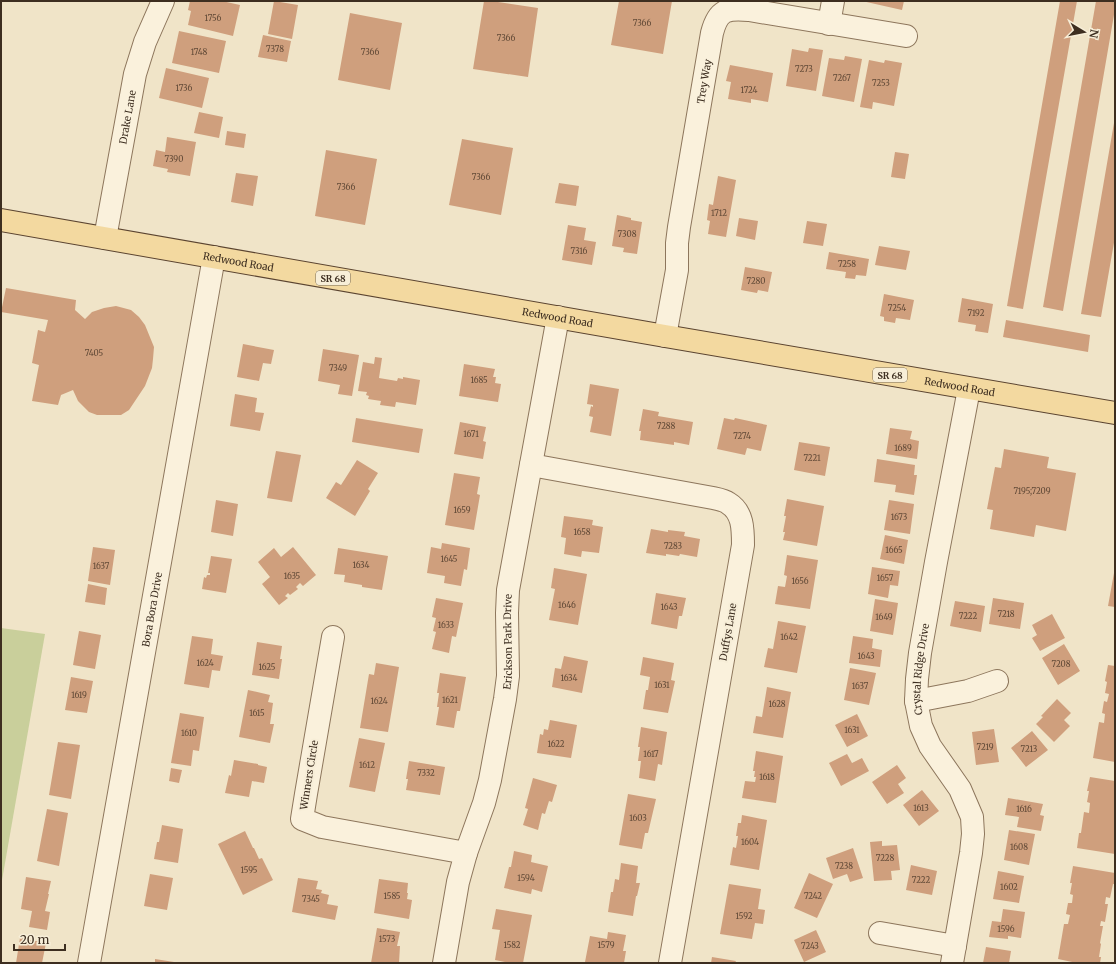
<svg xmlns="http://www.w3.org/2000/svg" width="1116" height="964" viewBox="0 0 1116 964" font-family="Merriweather,serif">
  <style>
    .green { fill: #c9cf9b }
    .building { fill: #cf9f7d }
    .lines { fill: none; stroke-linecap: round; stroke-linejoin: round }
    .minor-casing { stroke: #8d765c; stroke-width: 24 }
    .major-casing { stroke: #5b4430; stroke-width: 24 }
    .minor { stroke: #faf1dc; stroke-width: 22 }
    .major { stroke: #f3d9a0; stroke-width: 22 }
    .labels { text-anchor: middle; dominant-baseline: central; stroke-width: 4; stroke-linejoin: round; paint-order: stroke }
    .number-label { font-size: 8px; fill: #624a37 }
    .shield { fill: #f7eed8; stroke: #756857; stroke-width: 1 }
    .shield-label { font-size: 9px; font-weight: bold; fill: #3d2e20 }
    .street-label { font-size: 10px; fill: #3d2e20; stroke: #f7eed8 }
  </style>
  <rect width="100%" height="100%" fill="#f0e4c8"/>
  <path class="green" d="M1 628 45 634 1 886Z"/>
  <path class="building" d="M190 1H222L240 5 233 36 188 25 191 11 188 10Z
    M274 1 298 5 292 39 268 34Z
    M484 1H491L538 8 528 77 473 69Z
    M619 1H672L663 54 611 45Z
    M862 1H904L902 10Z
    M1060 1H1077L1023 309 1007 306Z
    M1096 1H1115V9L1063 311 1043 307Z
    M350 13 402 23 390 90 338 80Z
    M179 31 226 41 219 73 172 63Z
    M263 35 291 41 287 62 258 57Z
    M809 48 823 50 816 91 786 86 792 49 808 52Z
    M845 56 862 59 854 102 822 96 829 58 844 60Z
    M869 60 884 63 885 60 902 63 894 106 873 102 872 109 860 107Z
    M730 65 773 73 768 102 751 99V103L728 99 731 82 726 81Z
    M166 68 209 78 202 108 159 98Z
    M199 112 223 117 219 138 194 133Z
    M1114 123H1115V237L1101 317 1081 314Z
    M227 131 246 134 244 148 225 145Z
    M167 137 196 142 190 176 167 172 168 169 153 166 156 150 165 152Z
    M462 139 513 148 501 215 449 205Z
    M326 150 377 159 365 225 315 216Z
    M895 152 909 154 905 179 891 177Z
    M236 173 258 176 253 206 231 202Z
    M718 176 736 180 726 237 708 234 710 221 707 220 709 204 713 205Z
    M559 183 579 186 576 206 555 203Z
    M617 215 631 218V220L642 222 637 254 623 252 624 248 612 246Z
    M739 218 758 221 755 240 736 236Z
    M807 221 827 224 823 246 803 243Z
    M568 225 586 228 584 240 596 242 592 265 562 260Z
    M879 246 910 251 906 270 875 265Z
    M829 252 869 259 866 276 856 275 855 279 845 278 846 272 826 269Z
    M745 267 772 272 768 292 758 290 757 293 741 290Z
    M6 288 76 300 75 310 85 319 92 312 104 308 116 306 131 310 139 317 145 325 154 347 153 359 152 368 145 386 129 410 121 415H97L89 412 78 401 73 390 61 395 58 405 32 401 39 365 32 363 38 330 45 332 48 320 1 312Z
    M884 294 914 300 910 320 896 318 895 323 884 321V317L880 316Z
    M962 298 993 304 988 333 975 331 976 325 958 322Z
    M1006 320 1090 335 1088 352 1003 337Z
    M243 344 274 350 271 364 263 363 259 381 237 377Z
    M323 349 359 355 352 396 338 394 340 385 318 381Z
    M375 357 382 358 379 378 397 381 398 378 403 379V377L420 380 416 405 396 402 395 407 380 405 381 401 368 399 369 396 366 395 367 392 358 391 363 362 374 364Z
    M464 364 495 369 493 377H496L495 383 501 384 498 402 459 396Z
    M590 384 619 389 611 436 590 432 593 417 589 416 591 406 593 407V405L587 404Z
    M235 394 257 398 255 412 264 413 260 431 230 426Z
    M643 409 659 412 658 416 693 422 689 445 674 442V445L640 440 641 431H639Z
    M356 418 423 429 419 453 352 442Z
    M724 418 734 420 735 418 767 425 761 451 747 448 745 455 717 449Z
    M460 422 486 427 483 441 486 442 483 459 454 454Z
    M890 428 912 431 910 439 919 441 917 459 886 454Z
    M799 442 830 447 825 476 794 470Z
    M1004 449 1049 457 1047 468 1076 473 1066 531 1036 525 1034 537 990 529 993 510 987 509 995 467 1001 468Z
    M276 451 301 455 292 502 267 498Z
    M877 459 915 465 914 475H917L914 495 895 492 896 485 874 482Z
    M357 460 378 473 368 489 370 491 355 516 326 498 336 482 341 485Z
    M454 473 480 477 477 494 480 495 474 530 445 525Z
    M787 499 824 506 817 546 783 540 785 532H783L786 516H784Z
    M216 500 238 504 233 536 211 532Z
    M889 500 914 504 910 534 884 530Z
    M564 516 593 520 592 525 603 527 599 553 582 551 581 557 564 554 566 538 561 537Z
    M651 529 668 532V530L685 532 684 536 700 539 697 557 680 554 679 556 666 554V556L646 553Z
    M885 535 908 540 904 564 880 559Z
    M442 543 470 548 467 570 464 569 461 586 444 583 445 576 427 573 431 547 441 549Z
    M93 547 115 550 110 585 88 581Z
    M293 547 316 575 303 586 300 583 296 587 298 589 290 595 288 593 285 596 288 598 279 605 262 584 270 577 258 562 274 548 281 557Z
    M338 548 388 556 382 590 362 587V585L344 582 345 575 334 574Z
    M787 555 818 560 810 609 775 604 778 586 785 587 787 576 784 575Z
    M211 556 232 559 226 593 202 589 204 577 206 578 207 575H210V573H208Z
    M872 567 900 571 898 586 890 585 888 598 868 594Z
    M554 568 587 574 578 625 549 620 555 589 551 588Z
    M1114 573H1115V607L1108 606Z
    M88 584 107 588 105 605 85 602Z
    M656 593 686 598 682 616H679L677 629 651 624Z
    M436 598 463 603 456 637 452 636 449 653 432 649 436 632 433 631 436 618 432 617Z
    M993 598 1024 603 1020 629 989 624Z
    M875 599 898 603 893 635 870 631Z
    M955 601 985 606 981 632 950 626Z
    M1052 614 1065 638 1040 651 1032 638 1037 635 1032 625Z
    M778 621 806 626 797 673 764 667 768 648 773 649Z
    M79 631 101 635 95 669 73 665Z
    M192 636 213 639 211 654 223 656 220 671 212 670 209 688 184 684Z
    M853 636 873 639 872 648 882 650 880 667 849 663Z
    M257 642 282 646 280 659H282L279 679 252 675Z
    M1064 644 1080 671 1058 685 1042 658Z
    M564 656 588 661 582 693 552 687 555 668 561 669Z
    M643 657 674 663 671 680 675 681 668 713 643 709 646 690H648L650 677 640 675Z
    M376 663 399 667 388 732 360 728 369 674 374 675Z
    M1108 665 1115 666V762L1093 758 1099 722 1104 723 1105 714 1102 713 1104 701 1107 702 1109 694 1105 693 1107 682 1105 681Z
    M850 668 876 673 869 705 844 700Z
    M440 673 466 677 460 711H457L454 728 436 725 439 707H437L439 693H437Z
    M71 677 93 681 87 713 65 710Z
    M767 687 791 692 783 738 753 733 756 716 762 717Z
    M248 690 270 695 268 702 273 703 270 724H274L270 743 239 737Z
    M1057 699 1071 713 1064 720 1070 726 1054 742 1036 724 1043 717 1041 716Z
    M180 713 204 717 199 751 193 750 191 766 171 763Z
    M857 714 868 736 847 747 835 725Z
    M550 720 577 725 571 758 537 753 540 734 543 735 544 729 548 730Z
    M641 727 667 732 662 765 658 764 655 781 639 778 641 761H638L640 747H638Z
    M994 729 999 762 976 765 972 732Z
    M1032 731 1048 750 1026 767 1011 748Z
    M359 738 385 743 375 792 349 787Z
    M58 742 80 745 71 799 49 795Z
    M756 751 783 756 776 803 742 798 745 781 755 782 756 777H754L755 771H753Z
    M847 754 852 763 862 758 869 771 841 786 829 763Z
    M234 760 258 764V765L267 767 264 783 252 781 249 797 225 793 229 775 231 776Z
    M409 761 445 767 440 795 406 790 408 779H406Z
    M897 765 906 778 898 784 904 793 887 804 872 782Z
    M171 768 182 770 179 783 169 781Z
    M1090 777 1115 781V854L1077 848 1079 833H1081L1084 812 1089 813 1090 803 1087 802 1089 791H1087Z
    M533 778 557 785 552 802 549 801 545 814 542 813 538 830 523 825 528 809 525 808Z
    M922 790 939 811 919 826 903 805Z
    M628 794 656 799 648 833H645L642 849 619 845Z
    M1008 798 1043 804 1040 815 1044 816 1041 831 1017 827 1019 817 1005 815Z
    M47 809 68 813 59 866 37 861Z
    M742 815 767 820 759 870 730 865 733 847 736 848 738 836H736L738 823H741Z
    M162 825 183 829 178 863 154 859 157 842H159Z
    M1009 830 1035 834 1029 865 1004 860Z
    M245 831 253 848H254L259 859 262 858 273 880 243 895 218 844Z
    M882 841V846L897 845 900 870 891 871 892 880 874 881 870 842Z
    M853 848 863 878 850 882 847 874 833 879 826 858Z
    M514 851 532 855 531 862 548 866 542 892 532 889 531 894 504 888 509 867H511Z
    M621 863 638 866 636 883H640L637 896H636L633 916 608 912 611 892H613L615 879 619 880Z
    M911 865 937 871 932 895 906 890Z
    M1073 866 1115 873V884H1113L1110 898 1106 897 1105 904H1108L1105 922 1101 921 1100 926H1103L1100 943 1101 944 1099 957H1101L1100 963H1077L1058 959 1064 924H1068L1070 915 1066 914 1068 903H1072L1073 895 1070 894 1072 883H1070Z
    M998 871 1024 876 1019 903 993 899Z
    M809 873 833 884 817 918 794 908Z
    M150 874 173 878 167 910 144 906Z
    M26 877 51 881 48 894H49L45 911 50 912 47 930 29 927 32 911 21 909Z
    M298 878 318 881 316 889 322 890 321 893 329 895 327 904 338 906 335 920 292 912Z
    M379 879 408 883 407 893H408L407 899 412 900 409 919 374 913Z
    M729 884 761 889 758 909 765 910 763 924 755 923 752 939 720 934Z
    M496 909 532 915 523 963H510L495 960 500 930 492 929Z
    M1003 909 1025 912 1021 938 1008 936V939L989 937 992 921 1001 922Z
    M377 928 400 932 397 946H400L399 963H371Z
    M816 930 826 952 804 962 794 940Z
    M608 932 626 935 623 951H626L624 963 585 962 590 936 607 939Z
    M20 938 46 943 42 963H16Z
    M986 947 1011 951 1009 963H983Z
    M712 957 736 961 735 963H711Z
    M155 959 174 962V963H155Z"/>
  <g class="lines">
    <defs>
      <g id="minor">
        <path d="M829 24 833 1"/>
        <path id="s1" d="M105 238 135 74 145 42 163 1"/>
        <path id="s2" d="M665 336 677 270V243L679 227 712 33C718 10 726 8 749 10L906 36"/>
        <path d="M531 465 713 498C718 499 724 500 728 503 743 512 743 529 743 545L670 963"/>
        <path d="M333 637 306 794 302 819 322 827 466 853"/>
        <path d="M916 701 968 691 997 681"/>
        <path d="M880 933 955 946"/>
        <path id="s3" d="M89 963 214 257"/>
        <path id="s4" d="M444 963 458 882 466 853 484 803 490 780 505 699 508 676 507 613 508 590 558 317"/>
        <path id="s5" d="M952 963 971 853 973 834 972 817 960 789 930 746 921 726 916 701 917 679 920 653 936 562 969 389"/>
      </g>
      <g id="major">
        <path id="s6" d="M1 220 665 336 1115 413"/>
      </g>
    </defs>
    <use href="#minor" class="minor-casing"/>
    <use href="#major" class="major-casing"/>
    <use href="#minor" class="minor"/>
    <use href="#major" class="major"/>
  </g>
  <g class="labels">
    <g class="number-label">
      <text x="213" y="18">1756</text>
      <text x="642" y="23">7366</text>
      <text x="506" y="38">7366</text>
      <text x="275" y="49">7378</text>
      <text x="199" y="52">1748</text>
      <text x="370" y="52">7366</text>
      <text x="804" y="69">7273</text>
      <text x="842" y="78">7267</text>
      <text x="881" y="83">7253</text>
      <text x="184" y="88">1736</text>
      <text x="749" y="90">1724</text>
      <text x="174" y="159">7390</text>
      <text x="481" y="177">7366</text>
      <text x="346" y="187">7366</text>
      <text x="719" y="213">1712</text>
      <text x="627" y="234">7308</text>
      <text x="579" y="251">7316</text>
      <text x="847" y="264">7258</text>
      <text x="756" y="281">7280</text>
      <text x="897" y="308">7254</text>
      <text x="976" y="313">7192</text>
      <text x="94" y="353">7405</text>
      <text x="338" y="368">7349</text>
      <text x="479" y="380">1685</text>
      <text x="666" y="426">7288</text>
      <text x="471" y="434">1671</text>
      <text x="742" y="436">7274</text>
      <text x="903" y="448">1689</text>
      <text x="812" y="458">7221</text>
      <text x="1032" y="491">7195;7209</text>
      <text x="462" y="510">1659</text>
      <text x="899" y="517">1673</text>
      <text x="582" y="532">1658</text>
      <text x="673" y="546">7283</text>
      <text x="894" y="550">1665</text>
      <text x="449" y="559">1645</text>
      <text x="361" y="565">1634</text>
      <text x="101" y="566">1637</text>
      <text x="292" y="576">1635</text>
      <text x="885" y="578">1657</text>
      <text x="800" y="581">1656</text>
      <text x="567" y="605">1646</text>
      <text x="669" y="607">1643</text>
      <text x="1006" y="614">7218</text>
      <text x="968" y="616">7222</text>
      <text x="884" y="617">1649</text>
      <text x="446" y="625">1633</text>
      <text x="789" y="637">1642</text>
      <text x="866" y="656">1643</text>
      <text x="205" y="663">1624</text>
      <text x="1061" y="664">7208</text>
      <text x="267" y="667">1625</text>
      <text x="569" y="678">1634</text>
      <text x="662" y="685">1631</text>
      <text x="860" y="686">1637</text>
      <text x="79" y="695">1619</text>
      <text x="450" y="700">1621</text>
      <text x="379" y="701">1624</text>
      <text x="777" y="704">1628</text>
      <text x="257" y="713">1615</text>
      <text x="852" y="730">1631</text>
      <text x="189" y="733">1610</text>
      <text x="556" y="744">1622</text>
      <text x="985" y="747">7219</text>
      <text x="1029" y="749">7213</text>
      <text x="651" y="754">1617</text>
      <text x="367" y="765">1612</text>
      <text x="426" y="773">7332</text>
      <text x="767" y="777">1618</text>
      <text x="921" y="808">1613</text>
      <text x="1024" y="809">1616</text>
      <text x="638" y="818">1603</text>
      <text x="750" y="842">1604</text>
      <text x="1019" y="847">1608</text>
      <text x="885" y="858">7228</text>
      <text x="844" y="866">7238</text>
      <text x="249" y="870">1595</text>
      <text x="526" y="878">1594</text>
      <text x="921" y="880">7222</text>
      <text x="1009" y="887">1602</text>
      <text x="392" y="896">1585</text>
      <text x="813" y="896">7242</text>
      <text x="311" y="899">7345</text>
      <text x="744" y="916">1592</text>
      <text x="1006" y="929">1596</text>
      <text x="387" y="939">1573</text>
      <text x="512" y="945">1582</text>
      <text x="606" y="945">1579</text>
      <text x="810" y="946">7243</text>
    </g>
    <g class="shield">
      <rect x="316" y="271" width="34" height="14" rx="3"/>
      <rect x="873" y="368" width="34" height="14" rx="3"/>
    </g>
    <g class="shield-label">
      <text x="333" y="278">SR 68</text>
      <text x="890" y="375">SR 68</text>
    </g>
    <g class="street-label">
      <text stroke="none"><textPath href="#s2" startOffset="258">Trey Way</textPath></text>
      <text stroke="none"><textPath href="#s1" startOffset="123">Drake Lane</textPath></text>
      <text stroke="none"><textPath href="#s6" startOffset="241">Redwood Road</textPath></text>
      <text stroke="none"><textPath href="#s6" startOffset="565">Redwood Road</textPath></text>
      <text stroke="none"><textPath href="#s6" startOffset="973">Redwood Road</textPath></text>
      <text stroke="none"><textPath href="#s3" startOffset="359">Bora Bora Drive</textPath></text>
      <text transform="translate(728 632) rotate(-80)">Duffys Lane</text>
      <text stroke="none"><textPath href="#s4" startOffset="329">Erickson Park Drive</textPath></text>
      <text stroke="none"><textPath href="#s5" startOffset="310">Crystal Ridge Drive</textPath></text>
      <text transform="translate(309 775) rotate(-81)">Winners Circle</text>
    </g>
  </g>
  <rect width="1116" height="964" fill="none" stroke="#3d2e20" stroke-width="4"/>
  <g transform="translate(1084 32) rotate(100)" stroke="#f7eed8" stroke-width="3" paint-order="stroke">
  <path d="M0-3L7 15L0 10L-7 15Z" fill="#3d2e20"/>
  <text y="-6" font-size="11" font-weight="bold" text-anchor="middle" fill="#3d2e20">N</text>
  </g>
  <path d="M14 944v6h51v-6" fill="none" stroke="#3d2e20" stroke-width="2"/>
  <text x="20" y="944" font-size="12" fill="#3d2e20" stroke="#f7eed8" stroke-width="3" paint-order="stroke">20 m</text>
</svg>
